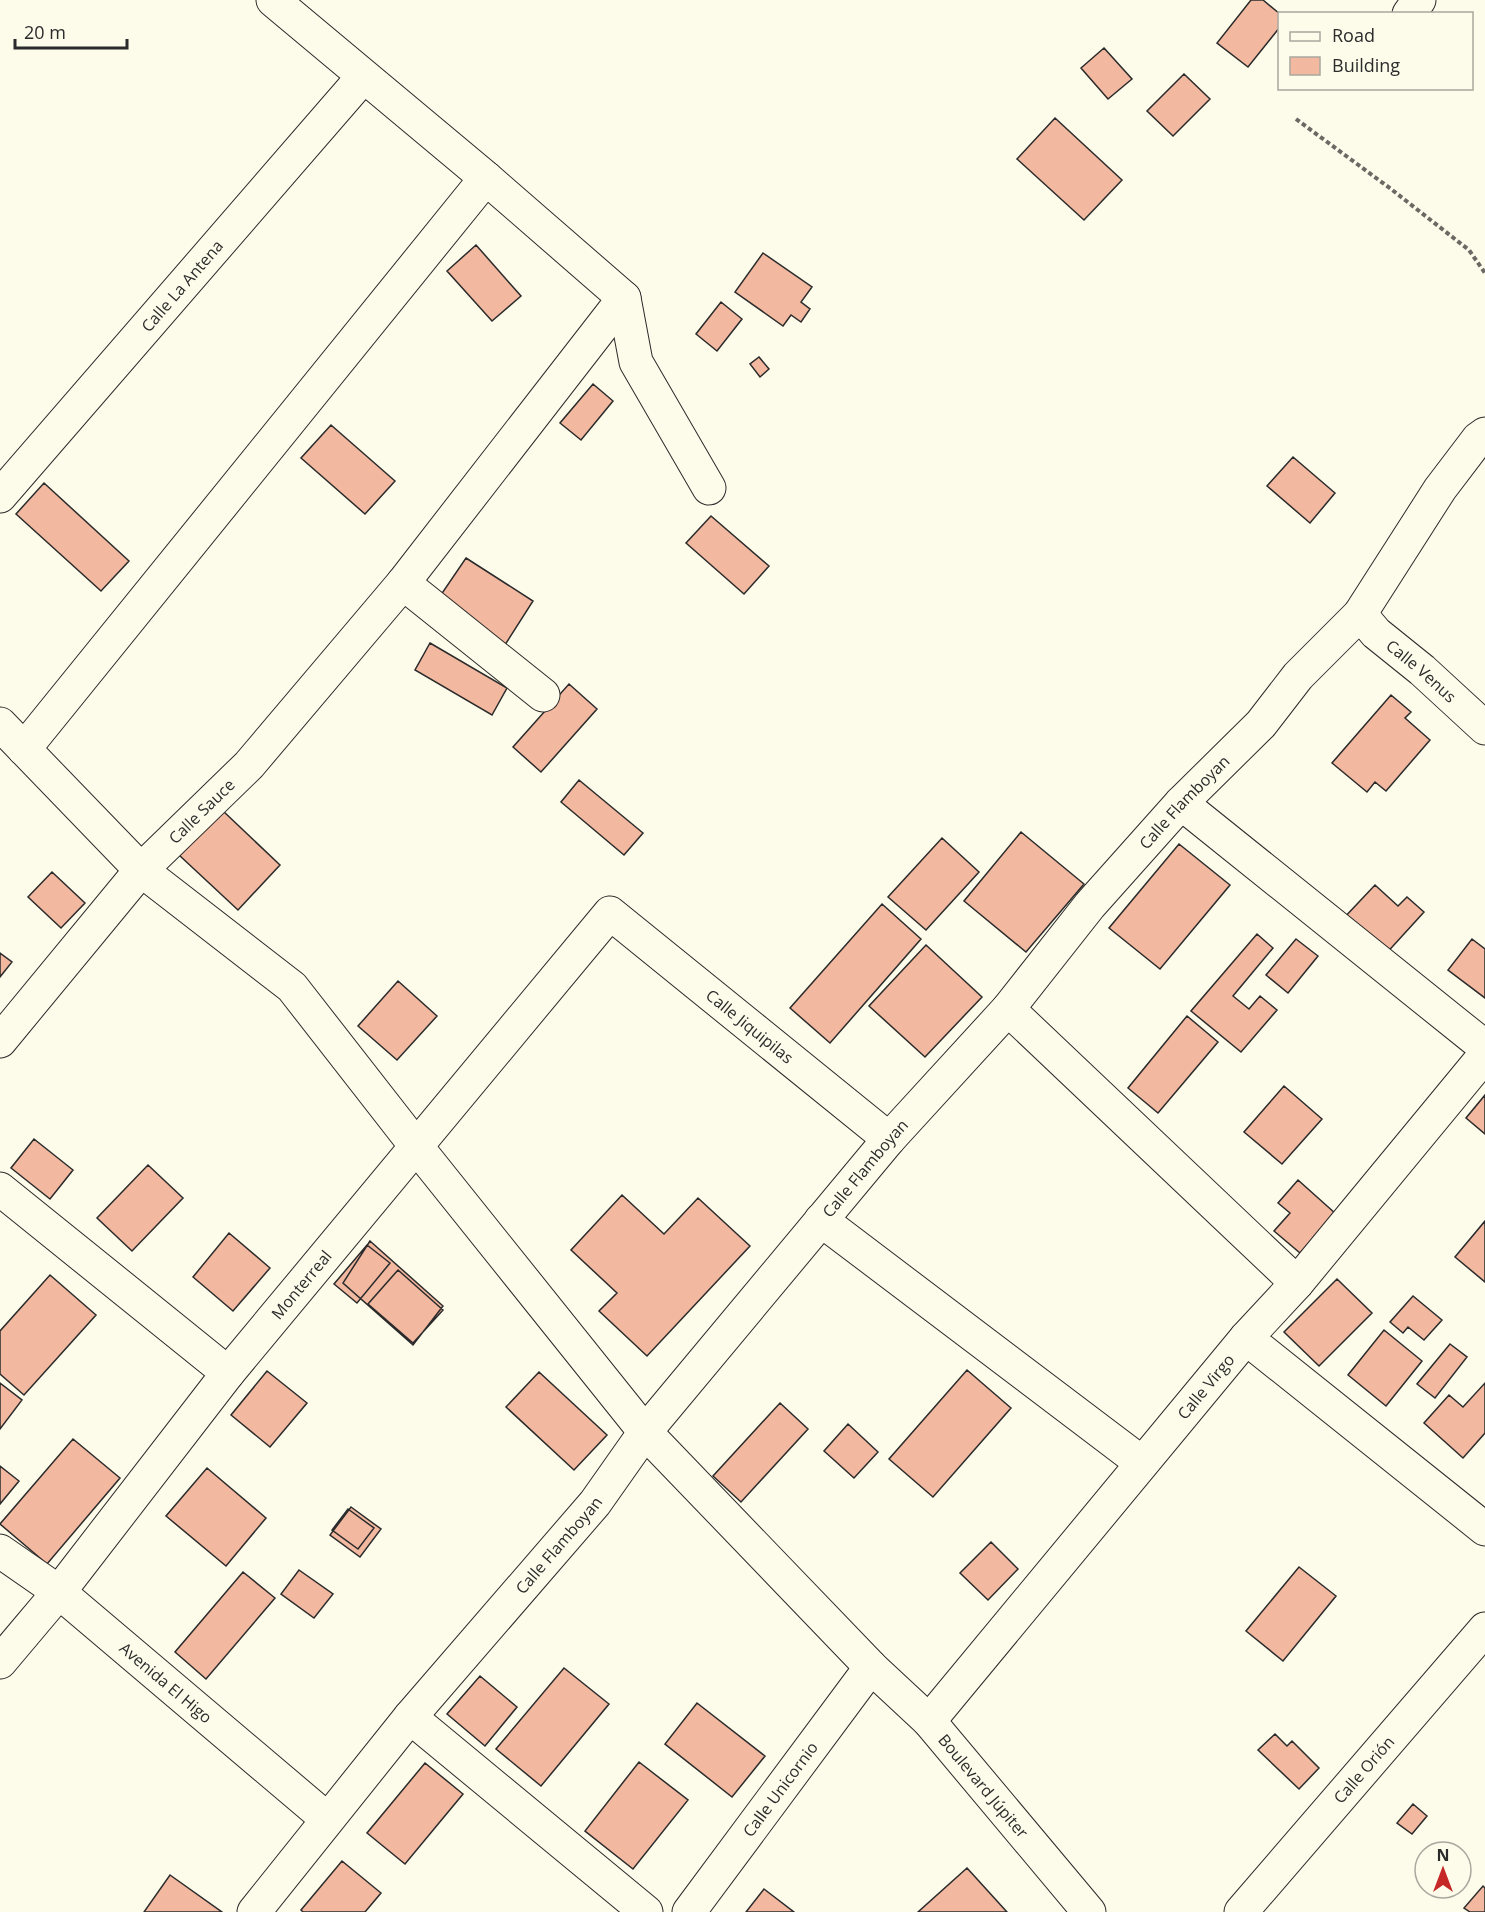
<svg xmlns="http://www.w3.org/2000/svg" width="1485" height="1912" viewBox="0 0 1485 1912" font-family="'Open Sans',sans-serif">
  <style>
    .building { fill: #f2b8a0; stroke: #2b2b2b; stroke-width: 1.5 }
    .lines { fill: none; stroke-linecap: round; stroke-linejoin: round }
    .street-casing { stroke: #2b2b2b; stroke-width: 35 }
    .path { stroke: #6a6964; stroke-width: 4; stroke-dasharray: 4.5 3; stroke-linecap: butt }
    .street { stroke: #fdfbea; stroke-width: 33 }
    .labels { text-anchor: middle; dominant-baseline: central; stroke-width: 4.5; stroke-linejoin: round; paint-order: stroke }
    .street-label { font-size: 16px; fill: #2b2b2b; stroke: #fdfbea }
  </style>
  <rect width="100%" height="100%" fill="#fdfbea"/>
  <path class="building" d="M1251 0H1263L1280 14V27L1248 67 1217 43Z
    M1104 48 1132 79 1108 99 1081 68Z
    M1184 74 1210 99 1173 136 1147 111Z
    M1055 118 1122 180 1084 220 1017 159Z
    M476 245 521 296 492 321 447 271Z
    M763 253 812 287 801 302 810 309 801 322 791 315 783 326 735 292Z
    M721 302 742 319 717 351 696 334Z
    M759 357 769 369 760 377 750 364Z
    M593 384 613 401 581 440 560 423Z
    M331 425 395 481 365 514 301 458Z
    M1293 457 1335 493 1310 523 1267 486Z
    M44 483 129 561 101 591 16 514Z
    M711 516 769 566 744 594 686 543Z
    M466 558 533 601 503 648 434 605Z
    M430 643 507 688 492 715 415 670Z
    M569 684 597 709 541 772 513 747Z
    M1391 695 1411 712 1405 718 1430 740 1386 791 1375 782 1367 792 1332 763Z
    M579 780 643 833 624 855 561 802Z
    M222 810 280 865 238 910 179 855Z
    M1021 832 1084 884 1026 952 964 901Z
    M942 838 979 872 926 930 888 897Z
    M1179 844 1230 885 1160 969 1109 928Z
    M52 872 85 903 61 928 28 897Z
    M1375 885 1398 906 1407 897 1424 912 1383 957 1342 920Z
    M882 904 921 939 830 1043 790 1008Z
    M1257 934 1273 948 1233 996 1249 1009 1260 996 1277 1010 1241 1052 1191 1011Z
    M1296 939 1318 956 1288 993 1266 975Z
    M1472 939 1485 949V998L1448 970Z
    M926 945 982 997 925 1057 869 1006Z
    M0 953 12 962 0 977Z
    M398 981 437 1016 397 1060 358 1026Z
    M1187 1016 1218 1042 1158 1113 1128 1088Z
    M1284 1086 1322 1119 1282 1164 1244 1132Z
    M1485 1095V1134L1466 1118Z
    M34 1139 73 1170 50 1199 11 1168Z
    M148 1165 183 1198 132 1251 97 1218Z
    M1298 1180 1336 1214 1300 1253 1274 1231 1290 1213 1278 1203Z
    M622 1195 664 1234 698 1198 750 1246 647 1356 599 1311 617 1293 571 1250Z
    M1485 1221V1282L1455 1257Z
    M229 1233 270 1268 233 1311 193 1277Z
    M370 1241 443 1306 413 1345 343 1283Z
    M367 1245 390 1263 357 1303 334 1284Z
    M398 1270 443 1310 413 1343 368 1304Z
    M50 1275 96 1315 24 1395 0 1374V1331Z
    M1337 1279 1372 1313 1319 1366 1284 1332Z
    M1413 1296 1442 1320 1424 1340 1408 1327 1403 1333 1390 1322Z
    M1384 1330 1422 1361 1386 1406 1348 1375Z
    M1450 1344 1467 1357 1435 1398 1417 1384Z
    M967 1370 1011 1408 933 1497 889 1459Z
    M267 1371 307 1403 270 1447 231 1415Z
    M539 1372 607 1435 574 1470 506 1407Z
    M0 1383 22 1400 0 1429Z
    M1485 1383V1433L1463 1458 1424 1423 1449 1395 1463 1407Z
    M780 1403 808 1429 741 1502 713 1476Z
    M848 1424 878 1452 854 1478 824 1451Z
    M73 1439 120 1478 47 1564 0 1524Z
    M0 1466 19 1481 0 1504Z
    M207 1468 266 1518 226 1566 166 1516Z
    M351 1507 381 1529 360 1557 330 1535Z
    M348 1509 374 1528 358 1549 332 1530Z
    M991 1542 1018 1569 988 1600 960 1573Z
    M1299 1567 1336 1596 1283 1661 1246 1631Z
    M299 1570 333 1594 314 1618 281 1594Z
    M243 1572 275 1598 206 1679 175 1652Z
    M564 1668 609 1704 541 1786 496 1749Z
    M480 1676 517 1707 485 1746 447 1714Z
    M697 1703 765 1756 732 1797 665 1744Z
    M1275 1734 1287 1746 1292 1741 1319 1768 1299 1789 1258 1750Z
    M639 1762 688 1800 633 1869 585 1831Z
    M425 1763 463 1794 405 1864 367 1833Z
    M1413 1804 1427 1816 1412 1834 1397 1823Z
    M342 1861 381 1893 365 1912H303L301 1910Z
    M967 1868 1007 1912H918Z
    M170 1875 222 1912H144Z
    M1483 1886 1485 1888V1912H1470L1464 1908Z
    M764 1889 794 1912H746Z"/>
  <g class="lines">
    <defs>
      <g id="street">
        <path d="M273 0 486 178 624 298 636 362 709 488"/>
        <path d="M1409 14 1419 0"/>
        <path id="s1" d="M0 496 363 77"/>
        <path d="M403 583 543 695"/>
        <path id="s2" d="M1360 614 1376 633 1422 670 1485 728"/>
        <path id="s3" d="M0 724 141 870 292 987 416 1146 645 1432 871 1667 929 1721 1089 1912"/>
        <path d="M24 749 486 178"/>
        <path d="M1181 803 1485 1047"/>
        <path d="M1008 1009 1297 1283"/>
        <path id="s4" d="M0 1041 141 870 249 765 403 583 624 298"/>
        <path d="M0 1189 228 1373"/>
        <path d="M821 1220 1142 1463"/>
        <path d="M1246 1338 1485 1529"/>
        <path id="s5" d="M0 1551 59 1592 327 1819"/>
        <path id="s6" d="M0 1662 59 1592 228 1373 610 913 889 1139"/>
        <path d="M410 1717 646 1912"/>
        <path id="s7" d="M929 1721 1246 1338 1297 1283 1485 1055"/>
        <path id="s8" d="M254 1912 410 1717 595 1503 645 1432 889 1139 1008 1009 1090 905 1181 803 1261 724 1298 676 1360 614 1440 489 1478 439 1485 434"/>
        <path id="s9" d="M689 1912 871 1667"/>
        <path id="s10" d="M1241 1912 1485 1629"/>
      </g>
    </defs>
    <use href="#street" class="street-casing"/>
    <path class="path" d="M1296 119 1391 189 1469 250 1485 273"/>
    <use href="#street" class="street"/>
  </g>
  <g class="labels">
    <g class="street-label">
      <text stroke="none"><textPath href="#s1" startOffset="278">Calle La Antena</textPath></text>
      <text stroke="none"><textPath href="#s2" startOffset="84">Calle Venus</textPath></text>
      <text stroke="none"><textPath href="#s8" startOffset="1449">Calle Flamboyan</textPath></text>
      <text stroke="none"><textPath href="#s4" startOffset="306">Calle Sauce</textPath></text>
      <text stroke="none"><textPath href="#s6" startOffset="1146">Calle Jiquipilas</textPath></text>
      <text stroke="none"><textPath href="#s8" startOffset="963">Calle Flamboyan</textPath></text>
      <text stroke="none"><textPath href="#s6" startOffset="483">Monterreal</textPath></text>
      <text stroke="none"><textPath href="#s7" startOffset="434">Calle Virgo</textPath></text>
      <text stroke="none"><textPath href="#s8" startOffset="477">Calle Flamboyan</textPath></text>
      <text stroke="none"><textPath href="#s5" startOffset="212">Avenida El Higo</textPath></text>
      <text stroke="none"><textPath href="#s10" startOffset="188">Calle Orión</textPath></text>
      <text stroke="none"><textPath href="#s3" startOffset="1452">Boulevard Júpiter</textPath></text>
      <text stroke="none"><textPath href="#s9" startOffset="153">Calle Unicornio</textPath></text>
    </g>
  </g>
  <rect x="1278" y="12" width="195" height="78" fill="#fdfbea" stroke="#a9a89e" stroke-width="1.5"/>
  <rect x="1290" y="32" width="30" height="9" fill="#fdfbea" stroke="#a9a89e" stroke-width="1.5"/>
  <text x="1332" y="42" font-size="18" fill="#2b2b2b">Road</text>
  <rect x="1290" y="57" width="30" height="18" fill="#f2b8a0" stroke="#a9a89e" stroke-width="1.5"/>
  <text x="1332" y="72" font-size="18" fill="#2b2b2b">Building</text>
  <g transform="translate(1443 1870)"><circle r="28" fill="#fdfbea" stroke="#a9a89e" stroke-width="1.5"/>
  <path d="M0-4.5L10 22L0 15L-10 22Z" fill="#c62828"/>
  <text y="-9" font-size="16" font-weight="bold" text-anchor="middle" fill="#2b2b2b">N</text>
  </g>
  <path d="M15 39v9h112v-9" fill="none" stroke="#2b2b2b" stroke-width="3"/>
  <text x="24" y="39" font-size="18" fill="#2b2b2b" stroke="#fdfbea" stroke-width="4.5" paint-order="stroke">20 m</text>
</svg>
